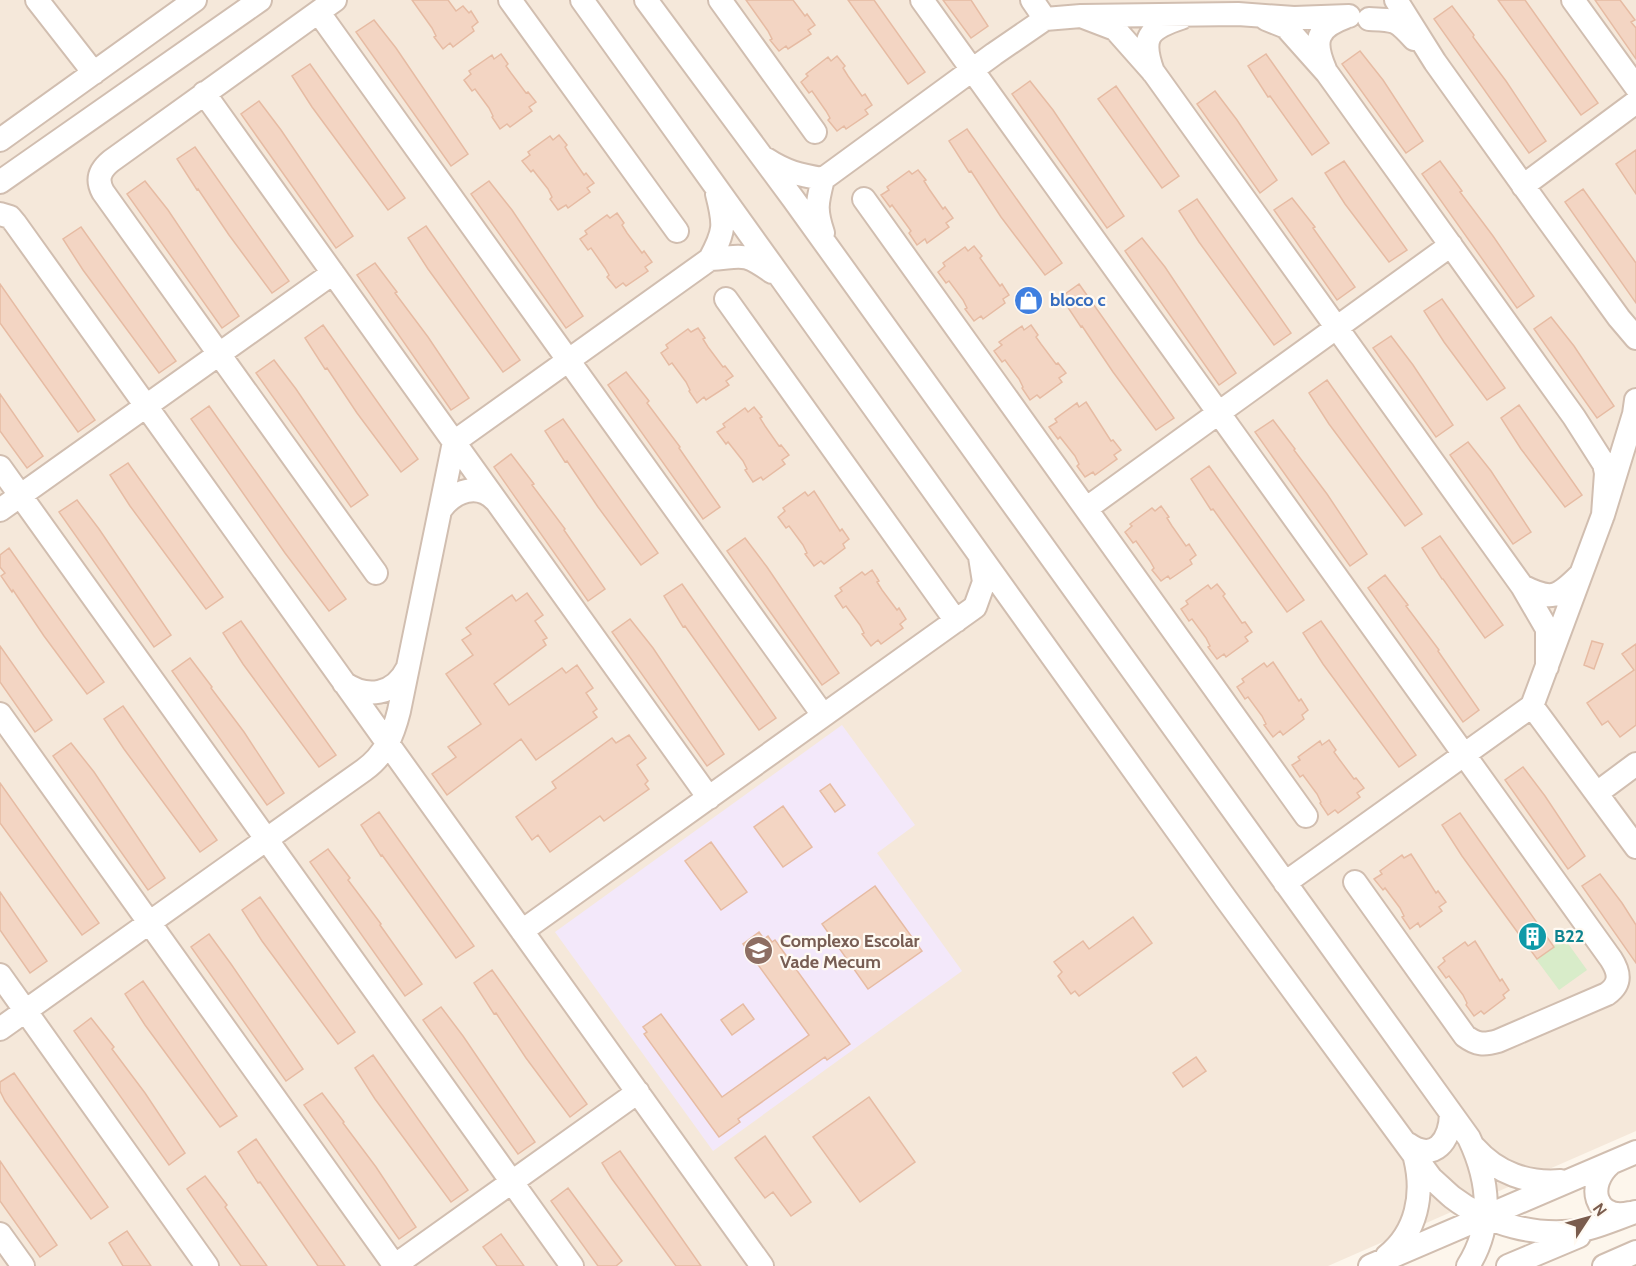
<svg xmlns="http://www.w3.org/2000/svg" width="1636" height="1266" viewBox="0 0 1636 1266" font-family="Cabin,sans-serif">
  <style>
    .residential { fill: #f5e8da }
    .education { fill: #f3e8fa }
    .green { fill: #d8ecc9 }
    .building { fill: #f3d5c3; stroke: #e6bba3; stroke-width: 1.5 }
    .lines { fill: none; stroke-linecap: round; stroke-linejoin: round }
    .minor-casing { stroke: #d1beb0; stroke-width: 26 }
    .minor { stroke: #fff; stroke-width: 22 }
    .labels { text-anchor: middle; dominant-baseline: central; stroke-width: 4.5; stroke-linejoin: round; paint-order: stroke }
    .shop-label { font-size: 18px; font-weight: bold; fill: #366cbe; stroke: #fffaf3; text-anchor: start }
    .culture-label { font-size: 18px; font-weight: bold; fill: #0d838f; stroke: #fffaf3; text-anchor: start }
    .education-label { font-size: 18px; font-weight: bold; fill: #785e54; stroke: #fffaf3; text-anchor: start }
  </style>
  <rect width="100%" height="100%" fill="#fdf6ec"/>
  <path class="residential" d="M0 0H1636V1131L1328 1266H0Z"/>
  <path class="education" d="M842 725 915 825 877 853 962 971 713 1151 555 932Z"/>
  <path class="green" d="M1564 938 1587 970 1559 990 1536 959Z"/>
  <path class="building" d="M412 0H448L456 11 463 6 469 13 471 11 478 22 472 27 474 31 453 47 450 43 443 49 434 37 436 36 432 28Z
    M746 0H793L805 16 807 14 815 25 808 30 811 34 788 49 786 46 779 51 770 40 772 39 768 31Z
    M848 0H874L925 72 908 84Z
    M943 0H971L988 26 971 38Z
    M1498 0H1525L1598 103 1581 115Z
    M1595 0H1620L1635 20 1631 22 1636 28V59Z
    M1452 6 1474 35 1473 37 1506 81 1546 141 1529 153 1434 19Z
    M374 20 396 48 468 154 451 166 356 32Z
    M1360 51 1383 80 1423 141 1406 153 1342 64Z
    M501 54 508 64 506 66 511 73 526 93 528 92 536 102 529 107 532 111 510 127 507 124 500 129 492 117 493 116 489 108 475 89 472 91 464 80 471 74 469 71 492 55 494 59Z
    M1266 54 1329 143 1312 155 1270 96 1268 97 1248 66Z
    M837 56 845 66 843 68 848 76 862 96 865 94 872 105 865 110 868 114 846 129 844 126 837 131 828 120 830 118 826 111 812 91 809 93 801 82 808 76 806 74 828 57 831 61Z
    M310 64 405 198 388 210 312 107 292 76Z
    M1030 81 1053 110 1124 216 1107 228 1012 94Z
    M1116 86 1179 176 1162 188 1098 99Z
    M1215 91 1237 120 1277 180 1260 193 1197 104Z
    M259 101 281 130 353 236 336 248 241 114Z
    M967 129 1062 263 1045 275 1001 217 971 171 969 172 949 141Z
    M559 135 567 145 565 147 570 155 584 175 586 173 594 183 587 188 590 192 568 208 566 205 558 210 550 199 552 197 548 189 533 170 531 172 522 161 530 155 528 152 550 136 553 140Z
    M195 147 289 281 272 293 229 235 198 189 197 190 177 159Z
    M1636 150V194L1616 164Z
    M1344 161 1407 250 1389 262 1345 204 1325 173Z
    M1440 161 1462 191 1460 192 1493 236 1534 296 1517 308 1422 174Z
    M918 170 926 180 924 181 929 189 943 209 945 207 953 218 946 223 949 227 927 243 925 239 917 245 909 233 911 231 906 224 892 205 890 207 881 195 889 190 887 187 909 171 912 174Z
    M145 181 168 210 239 316 222 328 127 194Z
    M489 181 512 210 583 316 566 328 471 194Z
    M1583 189 1636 263V303L1565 202Z
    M1292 198 1315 227 1313 228 1355 287 1337 300 1274 210Z
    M1197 199 1291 333 1274 345 1199 242 1179 211Z
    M617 213 624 223 622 225 627 233 642 253 644 251 652 262 645 267 648 271 626 286 623 283 616 288 607 277 609 275 605 268 591 248 588 250 580 239 587 234 585 231 607 215 610 218Z
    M426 226 520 360 503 372 428 269 408 238Z
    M81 227 176 361 159 373 83 270 63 239Z
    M1142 238 1165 267 1236 373 1219 385 1125 251Z
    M974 246 982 256 980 258 1000 286 1002 284 1009 295 1003 299 1005 303 983 319 981 316 974 321 965 309 967 308 963 300 949 281 946 283 938 272 945 266 943 263 965 247 968 251Z
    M375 263 397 292 395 293 428 337 469 398 451 410 357 275Z
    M0 284 95 420 78 432 0 323Z
    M1079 284 1174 418 1156 430 1113 372 1082 326 1081 327 1061 297Z
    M1442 299 1505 388 1487 400 1444 342 1424 311Z
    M1551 317 1574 346 1614 406 1597 418 1534 329Z
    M323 325 418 459 401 472 357 413 327 368 325 369 305 338Z
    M1031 325 1038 335 1036 337 1041 344 1056 364 1058 363 1066 373 1059 378 1062 382 1040 398 1037 395 1030 400 1022 388 1023 387 1019 379 1005 360 1002 362 994 351 1002 345 999 342 1022 326 1024 330Z
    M698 328 705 338 703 339 708 347 723 367 725 366 733 376 726 381 729 385 706 400 704 397 697 403 689 391 690 390 686 382 672 363 669 365 661 353 668 348 666 345 688 329 691 332Z
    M1391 336 1413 365 1453 425 1436 437 1373 348Z
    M274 360 296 389 368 495 351 507 256 373Z
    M626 372 649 401 647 403 680 447 679 448 720 507 703 519 608 385Z
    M1327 380 1422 514 1405 526 1329 424 1309 393Z
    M0 394 43 456 27 468 0 431Z
    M1086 402 1111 441 1113 440 1121 450 1114 455 1117 459 1095 475 1093 472 1085 477 1077 466 1079 464 1075 456 1060 437 1058 439 1049 427 1057 422 1055 419 1077 403 1079 407Z
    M1519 405 1582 495 1565 507 1521 449 1501 418Z
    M209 406 346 599 329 611 285 553 191 419Z
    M754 407 762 417 760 418 765 426 779 446 781 445 789 455 782 460 785 464 763 480 761 477 753 482 745 470 747 469 743 461 728 442 726 444 717 432 725 427 723 424 745 408 748 412Z
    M563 419 658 553 641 565 598 507 567 461 565 462 545 431Z
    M1273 420 1295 449 1294 450 1327 494 1367 554 1350 566 1255 432Z
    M1468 442 1491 471 1531 532 1513 544 1450 455Z
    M511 454 534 484 532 485 565 529 564 530 605 589 588 601 494 467Z
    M128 463 223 597 206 609 130 506 110 475Z
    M1209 466 1304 600 1287 612 1213 509 1211 510 1191 479Z
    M814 491 840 531 842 529 849 539 843 544 845 548 824 564 821 561 814 566 805 554 807 553 803 545 789 526 786 528 778 517 785 511 783 508 805 492 808 496Z
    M77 500 99 529 171 635 154 647 59 512Z
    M1161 506 1169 517 1167 518 1172 526 1186 546 1189 544 1196 555 1190 560 1192 564 1170 579 1168 576 1161 581 1152 570 1154 568 1150 561 1136 541 1133 543 1125 532 1132 526 1130 524 1152 508 1155 511Z
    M1440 536 1503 625 1485 638 1443 579H1442L1422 548Z
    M745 538 767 567 839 673 822 685 727 551Z
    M9 548 104 682 87 694 44 636 13 590 12 592 1 576 5 573 0 567V555Z
    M872 570 879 581 877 582 882 590 897 610 899 608 906 619 900 624 903 628 881 644 878 640 871 646 862 634 864 633 860 625 846 606 843 608 835 596 842 591 840 588 862 572 865 575Z
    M1385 575 1408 605 1406 606 1439 650 1438 651 1479 710 1463 722 1368 588Z
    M682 584 776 718 759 730 685 626 683 627 664 596Z
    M1217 584 1225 594 1223 596 1228 603 1242 623 1245 622 1252 632 1245 637 1248 641 1226 657 1224 654 1217 659 1208 647 1210 646 1206 638 1192 619 1189 621 1181 609 1188 604 1186 601 1208 585 1211 589Z
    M527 593 543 615 535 621 547 638 543 640 546 645 494 684 509 705 562 668 566 673 577 665 593 688 586 693 597 709 593 712 597 717 536 760 521 739 447 795 432 774 456 757 448 747 481 724 446 674 473 655 462 640 471 634 466 628 512 595 516 601Z
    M630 619 653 648 724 754 707 766 612 632Z
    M241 621 336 755 319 767 243 664 223 633Z
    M1321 621 1416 755 1399 767 1323 664 1303 633Z
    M1592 641 1603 644 1594 669 1584 665Z
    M1636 644V725L1620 737 1608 721 1602 725 1587 703 1634 670 1622 654Z
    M0 646 52 720 35 732 0 682Z
    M190 658 212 687 211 688 244 732 284 793 267 805 172 671Z
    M1273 662 1299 701 1301 699 1308 710 1302 715 1304 719 1283 735 1280 731 1273 737 1264 725 1266 724 1262 716 1248 697 1245 699 1237 687 1244 682 1242 679 1264 663 1267 667Z
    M123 706 217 840 200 852 124 749 104 719Z
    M629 735 646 758 637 765 648 781 645 784 649 789 604 821 600 816 550 852 538 835 532 840 516 817 556 788 552 782 612 738 616 743Z
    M1329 740 1336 750 1334 752 1339 759 1354 779 1356 778 1364 788 1357 793 1360 797 1338 813 1335 810 1328 815 1320 803 1321 802 1317 794 1303 775 1300 777 1292 765 1300 760 1298 757 1320 741 1322 745Z
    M71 743 94 772 165 878 148 890 53 756Z
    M1523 767 1545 796 1585 856 1568 869 1505 780Z
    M0 783 99 923 82 935 0 823Z
    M830 784 845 805 835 812 820 791Z
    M783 806 812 847 783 867 754 827Z
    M379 812 474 946 456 958 382 855 381 856 361 825Z
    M1460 813 1554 947 1537 959 1462 856 1442 825Z
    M711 842 747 892 721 910 685 861Z
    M328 849 350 878 348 880 381 924 380 925 422 984 405 996 310 862Z
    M1411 854 1436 893 1438 891 1446 902 1439 907 1442 911 1420 927 1418 923 1410 929 1402 917 1404 916 1400 908 1385 888 1383 890 1374 879 1382 874 1380 871 1402 855 1404 858Z
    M1600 874 1622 903 1636 925V963L1582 886Z
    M875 886 922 951 868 989 822 924Z
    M0 892 47 961 30 973 0 930Z
    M260 897 355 1032 338 1044 262 941 242 910Z
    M1133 917 1152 943 1079 996 1075 991 1071 994 1058 976 1062 972 1054 962 1083 941 1089 949Z
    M759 932 764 939 768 936 772 942 775 940 850 1044 827 1060 825 1057 738 1119 740 1122 719 1137 644 1034 647 1032 643 1027 661 1014 722 1097 809 1035 743 944Z
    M209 934 231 964 303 1069 286 1081 191 947Z
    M1475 941 1500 981 1502 979 1509 990 1503 995 1505 998 1484 1014 1481 1011 1474 1016 1466 1005 1467 1003 1463 995 1449 976 1446 978 1438 967 1445 961 1443 958 1465 942 1468 946Z
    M492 970 587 1104 570 1117 526 1058 496 1013 494 1014 474 983Z
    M143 981 237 1116 220 1127 145 1025 125 994Z
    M743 1004 754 1019 732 1035 721 1020Z
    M441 1007 463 1036 535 1142 518 1154 423 1020Z
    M91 1018 114 1047 112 1049 145 1093 185 1153 169 1165 74 1031Z
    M373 1055 468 1190 451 1202 375 1099 355 1068Z
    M1196 1057 1206 1071 1183 1087 1173 1073Z
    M14 1073 108 1207 91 1219 5 1101 0 1091V1082Z
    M322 1093 344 1122 343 1123 376 1167 416 1227 399 1239 304 1105Z
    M869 1097 915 1162 860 1202 813 1137Z
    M765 1136 811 1202 791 1216 773 1192 765 1198 735 1158Z
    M256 1139 287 1184 345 1266H318L260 1182 258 1183 238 1152Z
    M620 1151 652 1196 701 1266H676L612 1179 602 1163Z
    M0 1161 57 1245 40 1257 0 1201Z
    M205 1176 227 1205 225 1207 267 1266H241L187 1189Z
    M568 1188 622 1261 616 1266H598L551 1201Z
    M127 1231 151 1266H123L109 1243Z
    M501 1234 524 1266H497L483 1247Z"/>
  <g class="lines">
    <defs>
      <path id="minor" d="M37 0 94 73
        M335 0 111 161C100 170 96 179 103 192L376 573
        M510 0 677 231
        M582 0 1226 899 1431 1178C1438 1184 1445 1191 1452 1197 1487 1224 1538 1238 1582 1230 1600 1226 1618 1218 1635 1212
        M646 0 794 200 1469 1138C1489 1180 1494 1225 1468 1266
        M720 0 815 132
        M922 0 1611 959C1620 973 1621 984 1607 994L1498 1041C1484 1045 1477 1045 1465 1036L1355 882
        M1032 0 1045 19
        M1396 0 1435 62 1540 209 1619 318 1636 338
        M1573 0 1636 87
        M319 13 823 715
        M1081 16 1115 29 1154 73 1522 586 1547 629V667
        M1266 19 1286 27 1327 73 1574 417 1604 464 1606 473 1603 515
        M1369 19C1395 20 1396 19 1414 39
        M1325 69C1313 41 1316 28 1346 17
        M1153 72C1141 38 1147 29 1181 18
        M204 93 709 798
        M0 140 195 0
        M766 159C786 172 799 175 823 179
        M0 182 260 0
        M1523 186 1636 102
        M864 199 1306 816
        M0 214 10 217 15 223 762 1266
        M823 233C815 209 817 203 823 179L994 54 1045 19 1081 16 1238 14 1294 18 1349 16
        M710 259C744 257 742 251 772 272
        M726 299 956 621
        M0 467 572 1266
        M1087 508 1451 245
        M441 509C454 491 478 482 495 500
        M0 510 333 273
        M1522 586C1552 601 1557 598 1580 575
        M344 683C367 699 394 695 407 669
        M1532 706 1636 847
        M0 714 395 1266
        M1597 793 1636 764
        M1285 883 1532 706 1603 515 1634 414 1636 400
        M522 931 975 607 984 582 980 557
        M0 975 207 1266
        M0 1029 364 770C385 755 393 735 399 711L454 442 710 259C725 231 725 225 717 194
        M1408 1144C1435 1163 1450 1140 1451 1114
        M1475 1148C1497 1173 1528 1184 1561 1181
        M1611 1163C1585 1185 1595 1221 1630 1213
        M0 1234 23 1266
        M1387 1256C1417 1232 1424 1194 1415 1158
        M394 1266 638 1092
        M1370 1266 1636 1152
        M1508 1266 1579 1236
        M1604 1266 1636 1252"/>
    </defs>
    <use href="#minor" class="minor-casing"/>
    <use href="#minor" class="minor"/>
  </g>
  <defs>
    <symbol id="shop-disc" viewBox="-11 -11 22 22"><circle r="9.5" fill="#3f7fe0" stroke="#fffaf3"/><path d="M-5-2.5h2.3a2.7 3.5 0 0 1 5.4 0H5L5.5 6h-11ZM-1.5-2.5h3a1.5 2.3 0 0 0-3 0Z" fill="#fff"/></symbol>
    <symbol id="building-disc" viewBox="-11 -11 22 22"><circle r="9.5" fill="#0f9aa8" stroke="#fffaf3"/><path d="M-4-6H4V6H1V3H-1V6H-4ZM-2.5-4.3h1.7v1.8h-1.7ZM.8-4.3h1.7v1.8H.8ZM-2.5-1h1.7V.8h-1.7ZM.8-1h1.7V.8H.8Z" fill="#fff"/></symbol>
    <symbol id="school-disc" viewBox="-11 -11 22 22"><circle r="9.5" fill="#8d6e63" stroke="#fffaf3"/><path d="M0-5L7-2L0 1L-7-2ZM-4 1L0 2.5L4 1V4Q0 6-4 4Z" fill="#fff"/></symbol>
  </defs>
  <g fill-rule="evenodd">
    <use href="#shop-disc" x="1012" y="284" width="33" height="33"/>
    <use href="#building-disc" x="1516" y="920" width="33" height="33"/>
    <use href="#school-disc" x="742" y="934" width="33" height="33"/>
  </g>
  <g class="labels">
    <g class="shop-label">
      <text x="1050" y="300">bloco c</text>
    </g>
    <g class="culture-label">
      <text x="1554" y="936">B22</text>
    </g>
    <g class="education-label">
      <text x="780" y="941">Complexo Escolar<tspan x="780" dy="21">Vade Mecum</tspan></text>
    </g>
  </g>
  <g transform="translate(1588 1218) rotate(54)" stroke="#fffaf3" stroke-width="4.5" paint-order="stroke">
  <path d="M0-4.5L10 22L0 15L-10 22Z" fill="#7a5c4d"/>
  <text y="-9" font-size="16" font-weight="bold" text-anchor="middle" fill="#7a5c4d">N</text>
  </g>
</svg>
